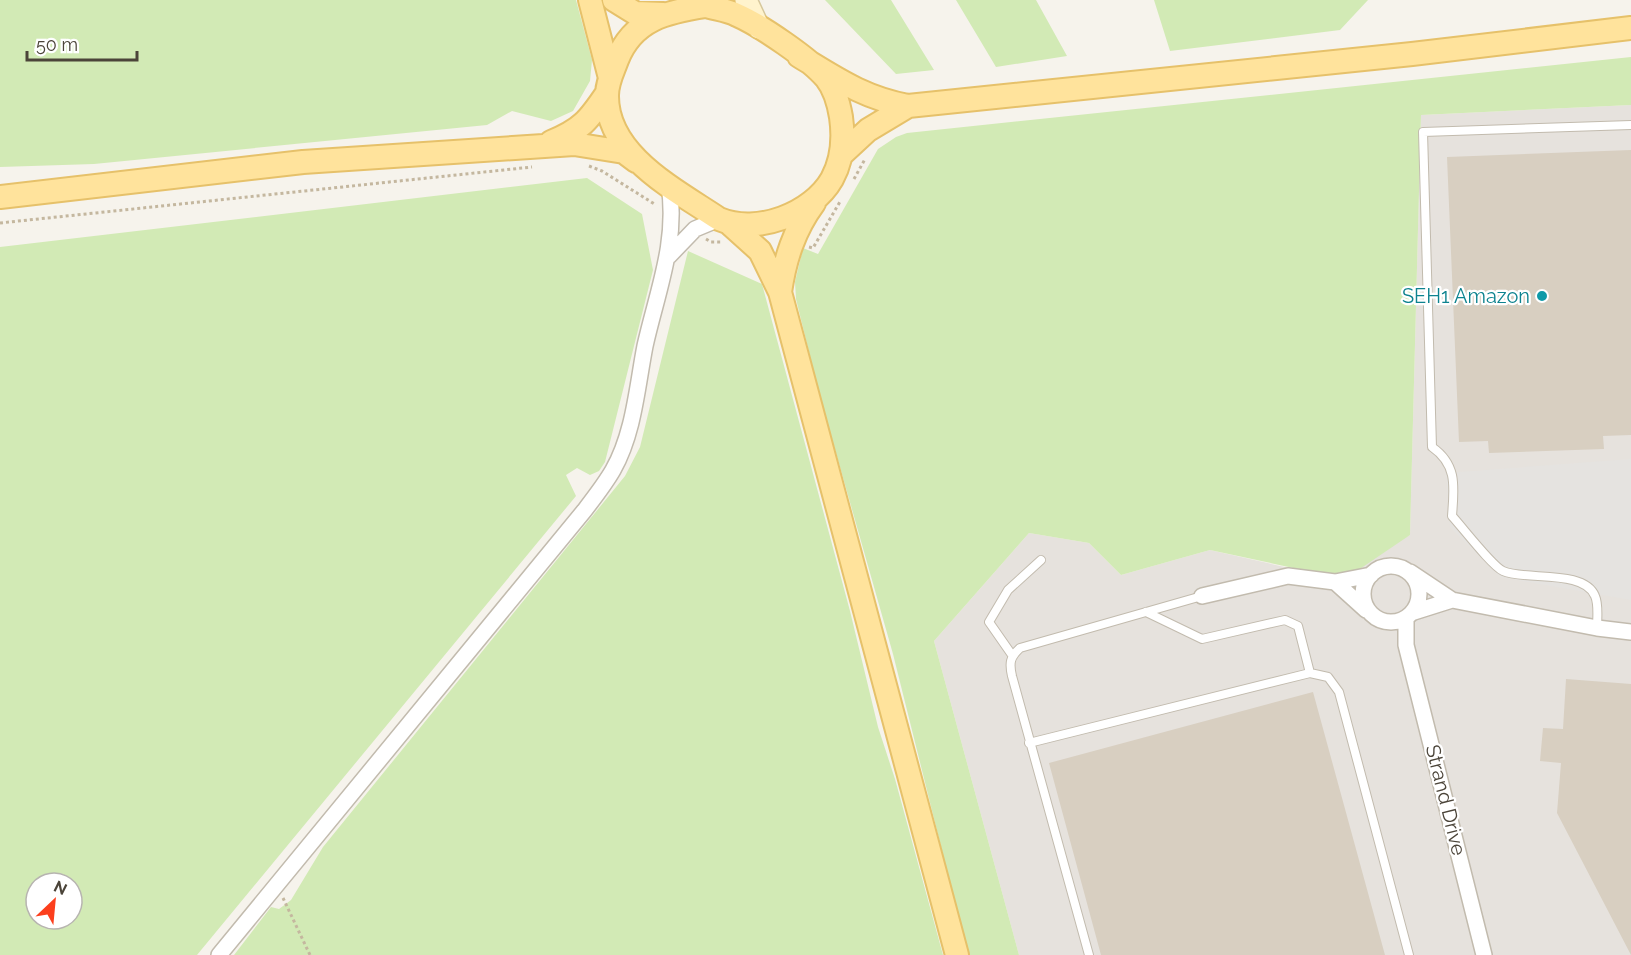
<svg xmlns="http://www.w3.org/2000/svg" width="1631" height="955" viewBox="0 0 1631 955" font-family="Raleway,sans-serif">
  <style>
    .industrial { fill: #e6e2dd }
    .green { fill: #d2eab5; fill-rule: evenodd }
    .parking { fill: #e5e3e0 }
    .building { fill: #d8cfc1 }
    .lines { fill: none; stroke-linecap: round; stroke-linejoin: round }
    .service-casing { stroke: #c2bbae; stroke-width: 10 }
    .minor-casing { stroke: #c2bbae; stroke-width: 18 }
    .secondary-casing { stroke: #d6c79b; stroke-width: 24 }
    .primary-casing { stroke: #e6c16a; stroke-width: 26 }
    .path { stroke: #c4b79f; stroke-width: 3; stroke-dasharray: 3 3; stroke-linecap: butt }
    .service { stroke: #fff; stroke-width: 8 }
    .minor { stroke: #fff; stroke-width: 15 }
    .secondary { stroke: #fff3cd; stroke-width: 21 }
    .primary { stroke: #ffe39c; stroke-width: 22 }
    .culture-dot { fill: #0f9aa8; stroke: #fff; stroke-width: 2 }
    .labels { text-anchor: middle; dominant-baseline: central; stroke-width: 4.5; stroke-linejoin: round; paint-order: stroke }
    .culture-label { font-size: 20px; fill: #0d838f; stroke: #fff; text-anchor: end }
    .street-label { font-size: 20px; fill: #4b4439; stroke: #fff }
  </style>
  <rect width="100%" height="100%" fill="#f6f3ec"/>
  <path class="industrial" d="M1631 105V955H1019L934 641 1029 533 1089 543 1121 575 1210 550 1320 575 1410 535 1421 115Z"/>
  <path class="green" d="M0 0H576L592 60 590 81 573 111 551 121 512 111 487 125 94 164 0 167Z
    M825 0H891L934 70 896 74Z
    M956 0H1036L1067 56 996 67Z
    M1154 0H1368L1340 30 1170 51Z
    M1631 57V105L1421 115 1410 535 1345 579 1210 550 1121 575 1089 543 1029 533 934 641 1019 955H968L893 654 819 393 796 299 795 282 803 248 818 254 878 149 896 137 907 133Z
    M587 178 642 214 653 270 605 462 599 471 590 475 577 468 566 475 576 496 197 955H0V247ZM36 883H72V919H36Z
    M688 251 762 284 850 611 878 727 895 779 943 955H234L271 907 279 909 291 900 323 847 625 476 640 447Z"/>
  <path class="parking" d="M1631 459V600L1500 577 1450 527 1446 473Z"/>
  <path class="building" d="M1631 150V435L1603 436 1604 449 1489 453 1488 441 1459 442 1447 157Z
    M1566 679 1631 684V955L1557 813 1561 763 1540 761 1543 728 1563 729Z
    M1313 692 1385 955H1101L1049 763Z"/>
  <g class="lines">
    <defs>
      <path id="service" d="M1146 612 1202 639 1285 620 1298 626 1310 673
        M1597 628C1597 618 1599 605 1595 596 1584 569 1526 581 1503 571 1492 566 1463 528 1452 516 1454 488 1458 465 1432 447L1423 132 1631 125
        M1012 655 989 622 1008 590 1041 560
        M1029 743 1310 673 1328 677 1339 692 1409 955
        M1089 955 1012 676C1009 663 1010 657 1020 648L1202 596"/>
      <path id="minor" d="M669 256 695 229 719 219
        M1363 594a28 28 0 1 1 56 0a28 28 0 1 1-56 0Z
        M1410 572 1452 600 1597 628 1631 632
        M1335 582 1366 610
        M1202 596 1288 576 1335 582 1371 575
        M1414 612 1452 600
        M1406 619V645L1484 955
        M219 955 584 511C594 498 605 484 613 470 634 433 637 387 645 346 657 292 678 242 669 185"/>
      <path id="secondary" d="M746 0 759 28"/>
      <path id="primary" d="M590 0 610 78
        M614 0 635 13 663 14
        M706 6C716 9 727 10 737 15 760 25 810 59 826 78 834 88 839 105 841 117 844 138 843 159 832 179 812 214 757 235 719 219 676 190 606 155 607 95 607 82 613 71 617 60 633 19 667 12 706 6Z
        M799 56C837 79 864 98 908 106L1412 54 1631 28
        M551 142C581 130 589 120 607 93
        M841 155 868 130 908 106
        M0 197 303 162 574 144 624 152 636 161
        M729 223 760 251 780 292 957 955
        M780 292C785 259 794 230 814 203"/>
    </defs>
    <use href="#service" class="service-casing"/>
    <use href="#minor" class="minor-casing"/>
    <use href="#secondary" class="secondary-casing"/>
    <use href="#primary" class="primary-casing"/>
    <path class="path" d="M589 166 602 171 656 205
      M854 179 865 159
      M0 223 532 167
      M706 239 711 242H722
      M809 247 813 248 841 200
      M283 898 310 955"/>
    <use href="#service" class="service"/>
    <use href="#minor" class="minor"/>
    <use href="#secondary" class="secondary"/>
    <use href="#primary" class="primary"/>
  </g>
  <circle class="culture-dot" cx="1542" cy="296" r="6"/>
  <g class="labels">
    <g class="culture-label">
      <text x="1530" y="296">SEH1 Amazon</text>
    </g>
    <g class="street-label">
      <text transform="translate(1446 800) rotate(76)">Strand Drive</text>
    </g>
  </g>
  <g transform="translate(54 901) rotate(26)"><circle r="28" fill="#ffffff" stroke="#b7b4b0" stroke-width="1.5"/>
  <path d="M0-4.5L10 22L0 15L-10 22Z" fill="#fc3f1d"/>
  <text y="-9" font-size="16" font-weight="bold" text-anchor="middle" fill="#4b4439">N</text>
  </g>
  <path d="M27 51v9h110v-9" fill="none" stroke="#4b4439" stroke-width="3"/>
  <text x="36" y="51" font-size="18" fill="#4b4439" stroke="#ffffff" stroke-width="4.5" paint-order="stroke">50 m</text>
</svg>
